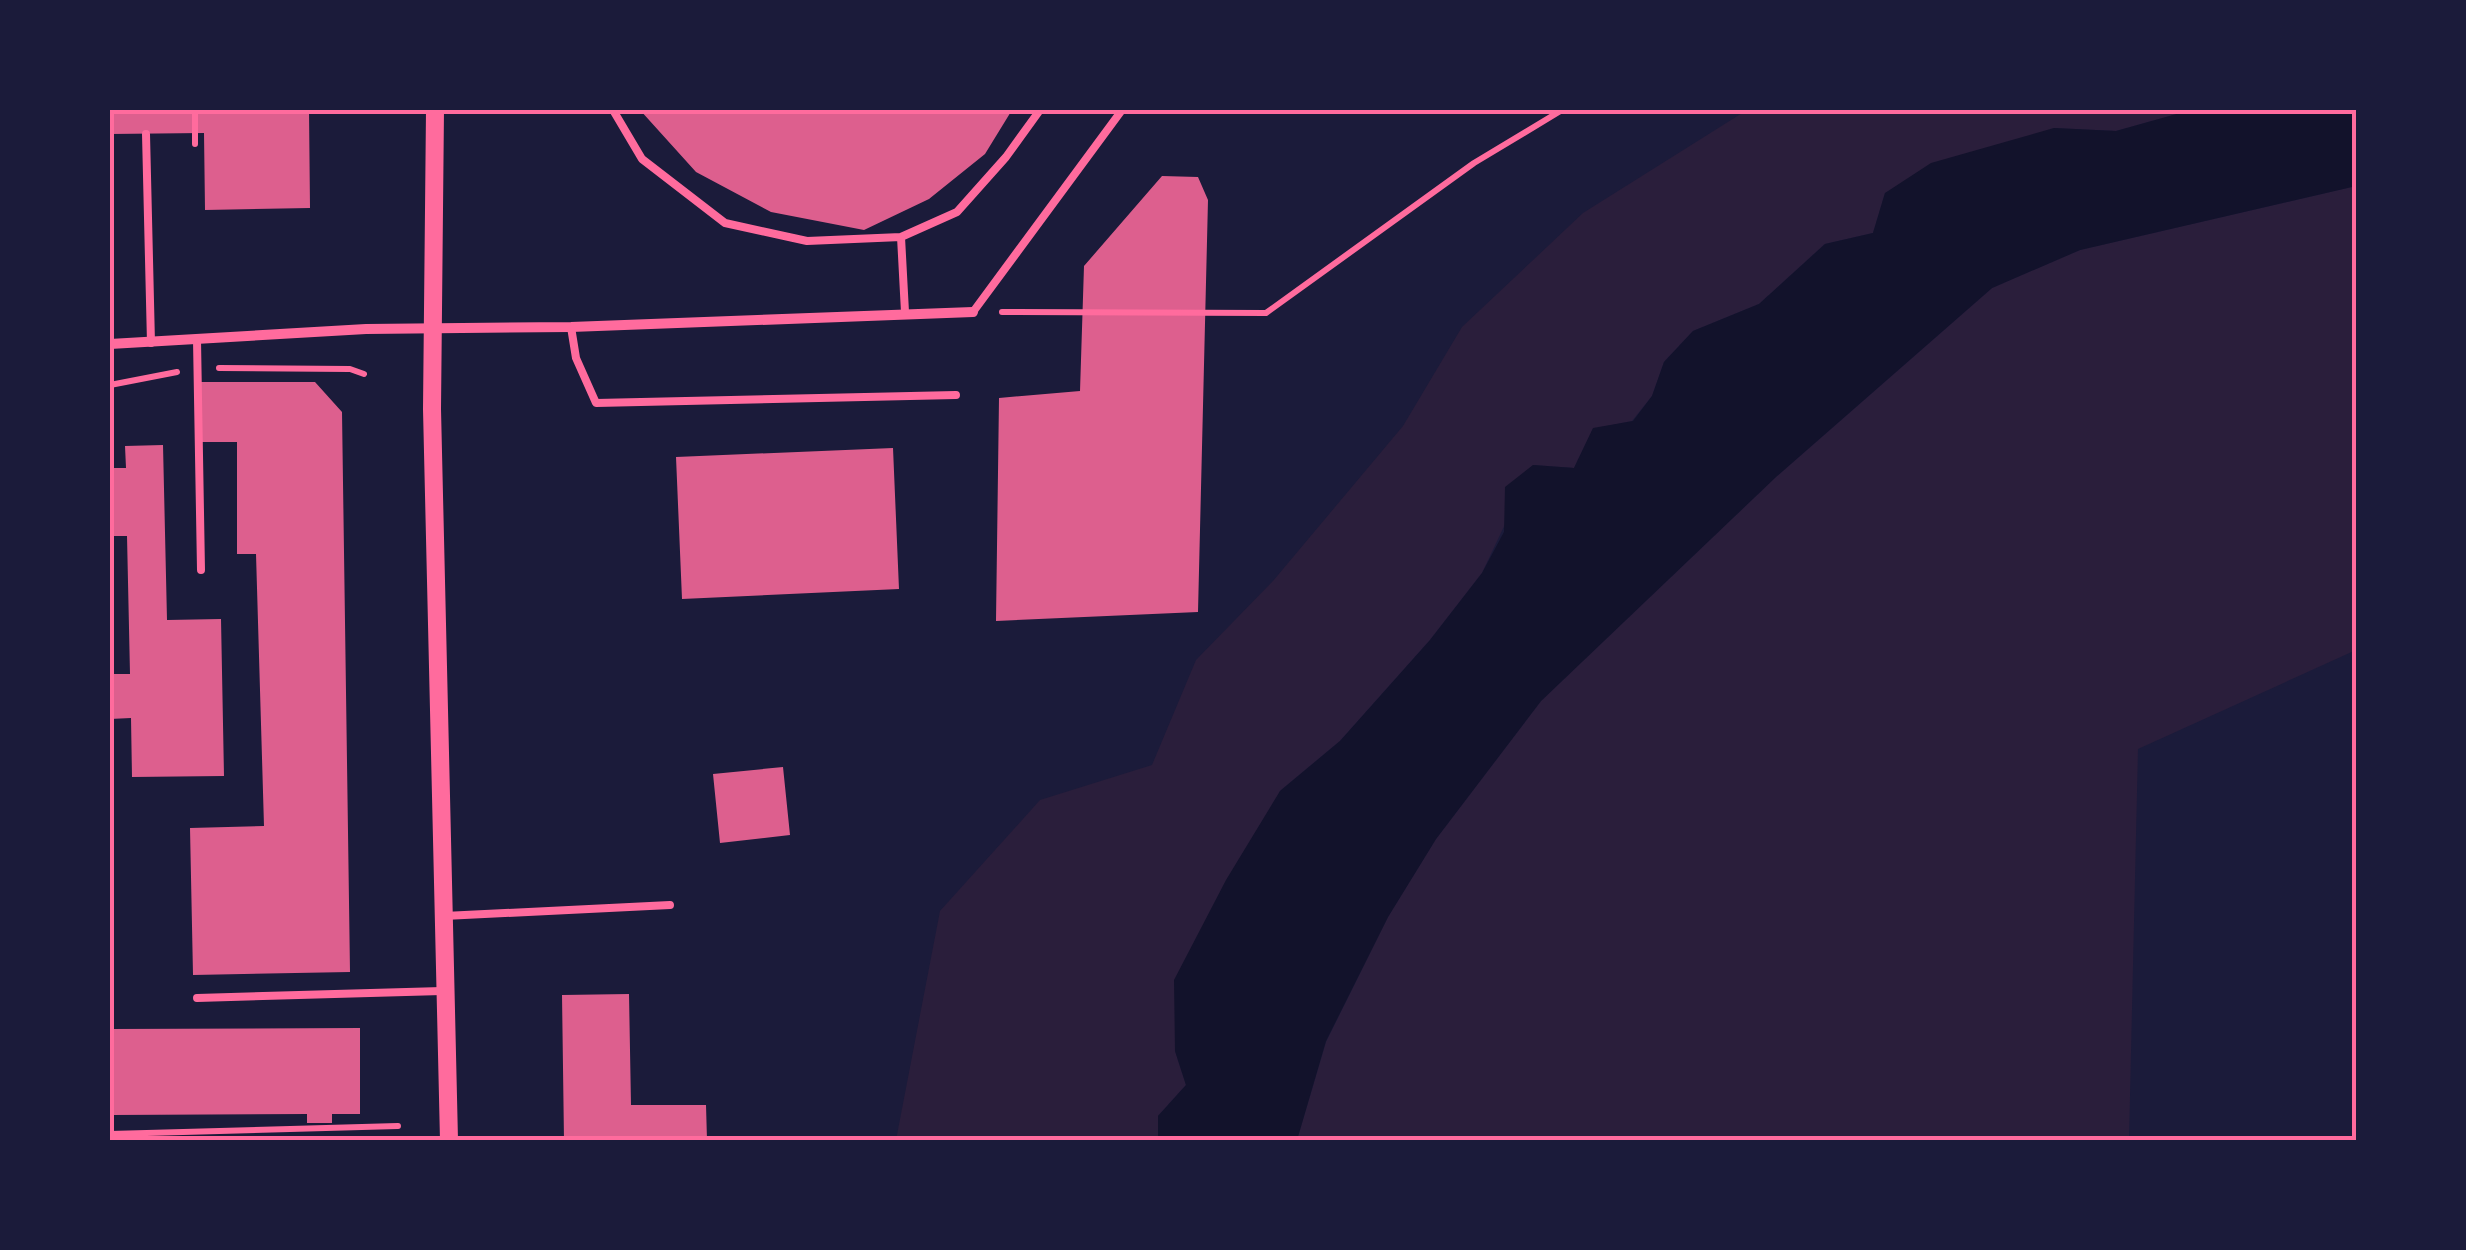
<svg xmlns="http://www.w3.org/2000/svg" width="2466" height="1250" viewBox="0 0 2466 1250" font-family="'Fira Sans',sans-serif">
  <style>
    .green { fill: #2a1e3b }
    .water { fill: #12122b }
    .building { fill: #dd5f8e }
    .lines { fill: none; stroke-linecap: round; stroke-linejoin: round }
    .path { stroke: #ff6b9d; stroke-width: 6 }
    .service { stroke: #ff6b9d; stroke-width: 8 }
    .minor { stroke: #ff6b9d; stroke-width: 10 }
    .tertiary { stroke: #ff6b9d; stroke-width: 18 }
    .neatline { fill: none; stroke: #ff6b9d; stroke-width: 4 }
  </style>
  <rect width="100%" height="100%" fill="#1b1b3a"/>
  <path class="green" d="M1747 110H2191L2116 131 2054 128 1885 193 1873 233 1825 244 1759 304 1693 331 1664 362 1652 396 1632 421 1593 429 1574 468 1533 465 1482 573 1430 640 1340 741 1280 791 1175 1051 1186 1085 1158 1116V1140H896L940 911 1040 800 1152 765 1196 660 1273 581 1403 426 1462 327 1583 213Z
    M2356 186V650L2138 749 2129 1140H1297L1326 1042 1388 917 1436 839 1541 701 1777 476 1992 288 2080 250Z"/>
  <path class="water" d="M2191 110H2356V186L2080 250 1992 288 1777 476 1541 701 1436 839 1388 917 1326 1041 1297 1140H1158V1116L1186 1085 1175 1051 1174 980 1226 880 1280 791 1340 741 1430 640 1482 573 1504 532 1505 487 1533 465 1574 468 1593 428 1633 421 1652 396 1664 362 1693 331 1759 304 1825 244 1873 233 1885 193 1931 163 2054 128 2116 131Z"/>
  <path class="building" d="M110 110H309L310 208 205 210 204 133 110 134Z
    M640 110H1012L985 154 929 199 864 230 771 212 696 172Z
    M1162 176 1198 177 1208 200 1198 612 996 621 999 398 1080 391 1084 266Z
    M201 382H315L342 412 350 972 193 975 190 828 264 826 256 554H237V442H201Z
    M163 445 167 620 221 619 224 776 132 777 131 718 110 719V674H130L127 536H110V468H126L125 446Z
    M893 448 899 589 682 599 676 457Z
    M783 767 790 835 720 843 713 774Z
    M629 994 631 1105H706L707 1140H564L562 995Z
    M360 1028V1114H332V1123H307V1114L110 1115V1029Z"/>
  <g class="lines">
    <path class="path" d="M195 110V144
      M1002 312 1266 313 1474 163 1562 110
      M219 368 350 369 364 374
      M110 385 177 372
      M110 1134 398 1126"/>
    <path class="service" d="M613 110 642 159 725 223 807 241 901 237
      M146 134 151 343
      M905 312 901 237 957 212 1006 157 1040 110
      M973 312 1122 110
      M571 327 576 358 596 403 956 395
      M197 340 201 570
      M444 916 670 905
      M197 998 442 991"/>
    <path class="minor" d="M110 344 366 329 571 327 973 312"/>
    <path class="tertiary" d="M435 110 432 409 449 1140"/>
  </g>
  <rect width="2466" height="1250" fill="none" stroke="#1b1b3a" stroke-width="225"/>
  <rect x="112" y="112" width="2242" height="1026" class="neatline"/>
</svg>
